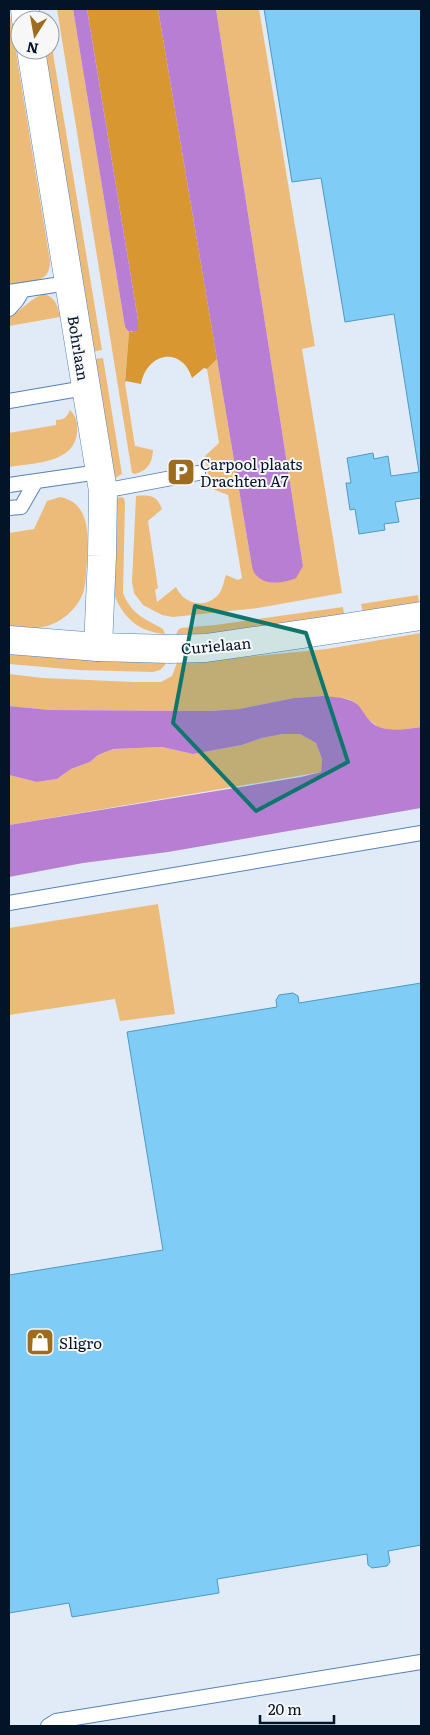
<svg xmlns="http://www.w3.org/2000/svg" width="430" height="1735" viewBox="0 0 430 1735" font-family="Literata,serif">
  <style>
    .green { fill: #edbb79 }
    .forest { fill: #d89731 }
    .water { fill: #b77ed4 }
    .building { fill: #7fccf7; stroke: #4d9ac2 }
    .lines { fill: none; stroke-linecap: round; stroke-linejoin: round }
    .lane-casing { stroke: #5582b8; stroke-width: 16 }
    .street-casing { stroke: #5582b8; stroke-width: 29 }
    .secondary-casing { stroke: #5582b8; stroke-width: 29 }
    .lane { stroke: #fff; stroke-width: 14 }
    .street { stroke: #fff; stroke-width: 28 }
    .secondary { stroke: #fff; stroke-width: 28 }
    .marked { fill: #0f766e; fill-opacity: 0.2; stroke: #0f766e; stroke-width: 4; stroke-linejoin: round }
    .labels { text-anchor: middle; dominant-baseline: central; stroke-width: 4; stroke-linejoin: round; paint-order: stroke }
    .street-label { font-size: 15px; fill: #031429; stroke: #f7f7f7 }
    .poi-label { font-size: 15px; fill: #031429; stroke: #f7f7f7; text-anchor: start }
  </style>
  <rect width="100%" height="100%" fill="#e1ebf7"/>
  <path class="green" d="M9 9 50 261C50 266 49 273 45 276 39 282 17 283 9 284Z
    M57 9H73L125 327 129 332 125 383 135 446 153 450C152 464 148 470 135 474L132 473Z
    M216 9H259L315 346 302 349 342 593 258 608 173 617 162 615 143 605 134 593 132 582 136 496C149 495 157 495 162 509L148 521 158 588 155 590 157 602 176 587C183 603 203 609 216 597 223 591 223 583 226 575L238 580 242 578 228 495 210 488 205 456 219 443 207 369 217 359 251 561C256 577 257 579 275 583L303 566Z
    M50 35 102 350 92 352 43 50H50Z
    M45 294C56 298 58 307 60 317L9 326V316C22 312 30 297 45 294Z
    M103 358 122 474 115 478 112 477 93 359Z
    M70 410C76 416 78 423 77 432 75 464 32 463 9 467V433L56 425V420C64 420 67 417 70 410Z
    M60 497C91 503 88 536 87 560 86 570 86 581 84 590 78 610 59 625 39 628 29 630 19 628 9 626V533L34 529 47 501Z
    M120 497 124 498 125 503 123 593C132 615 144 618 163 629L165 634C139 632 123 618 114 594L116 502 117 498Z
    M418 595 419 603 363 612 361 604Z
    M343 607 344 614 217 634 176 635 178 630 181 628 215 625Z
    M421 633V727L396 731 378 727 368 719 356 703 348 699 323 696 294 698 239 709 209 711 50 710 9 706V674L43 678 134 682H161L172 676 177 663 196 662 327 649Z
    M9 653 108 662H165V665L160 670 153 672 78 670 9 664Z
    M283 734H300L316 743 322 759 321 772 9 825V775L37 782 57 779 71 769 90 762 98 755 113 749 162 747 193 754 242 745 262 738Z
    M158 904 175 1014 120 1021 115 999 9 1015V928Z"/>
  <path class="forest" d="M87 9H158L217 359 207 369 204 368 192 378C182 346 147 352 141 384L126 381 125 383 129 332H132L138 320Z"/>
  <path class="water" d="M73 9H87L138 320V330L129 332 125 327Z
    M158 9H216L303 566 296 578C285 583 266 586 257 576 253 573 252 566 251 561Z
    M323 696C333 697 348 697 357 704 364 711 368 723 379 727 393 732 407 729 421 727V808L168 852 83 863 9 877V825L301 777 321 772 322 759 316 743 300 734H283L262 738 242 745 193 754 162 747 113 749 98 755 90 762 71 769 57 779 37 782 9 775V706L50 710 209 711 239 709 294 698Z"/>
  <path class="building" d="M264 9H421V498L395 502 399 522 384 524 385 530 359 534 355 509 350 510 346 483H351L347 458 373 453 374 459 388 456 391 476 419 472 394 314 345 322 321 178 292 182Z
    M421 983V1545L388 1551 390 1562 387 1566 372 1568 368 1565 367 1554 217 1579 219 1593 72 1617 69 1603 9 1613V1275L163 1250 127 1032 277 1007 276 1000 279 995 293 993 298 996 299 1003Z"/>
  <g class="lines">
    <defs>
      <path id="lane" d="M9 292 68 283
        M9 309 17 300 23 290
        M9 401 85 388
        M9 485 99 472
        M103 491 198 473
        M9 508 21 507 36 481
        M9 903 421 833
        M48 1726 56 1721 421 1662"/>
      <path id="street" d="M98 647 170 649 206 648 337 629 421 616"/>
      <path id="secondary" d="M25 9 26 20
        M9 640 98 647 102 556 103 491 31 50"/>
    </defs>
    <use href="#lane" class="lane-casing"/>
    <use href="#street" class="street-casing"/>
    <use href="#secondary" class="secondary-casing"/>
    <use href="#lane" class="lane"/>
    <use href="#street" class="street"/>
    <use href="#secondary" class="secondary"/>
  </g>
  <path class="marked" d="M195 606 306 633 348 762 256 811 173 723Z"/>
  <defs>
    <symbol id="parking-square" viewBox="-11 -11 22 22"><rect x="-9" y="-9" width="18" height="18" rx="4" fill="#9d6c1f" stroke="#f7f7f7"/><path d="M-3.5-5.5H1a3.5 3.5 0 0 1 0 7H-1V5.5H-3.5ZM-1-3.4V-.6H.8a1.4 1.4 0 0 0 0-2.8Z" fill="#fff"/></symbol>
    <symbol id="shop-square" viewBox="-11 -11 22 22"><rect x="-9" y="-9" width="18" height="18" rx="4" fill="#9d6c1f" stroke="#f7f7f7"/><path d="M-5-2.5h2.3a2.7 3.5 0 0 1 5.4 0H5L5.5 6h-11ZM-1.5-2.5h3a1.5 2.3 0 0 0-3 0Z" fill="#fff"/></symbol>
  </defs>
  <g fill-rule="evenodd">
    <use href="#parking-square" x="165" y="456" width="32" height="32"/>
    <use href="#shop-square" x="24" y="1326" width="32" height="32"/>
  </g>
  <g class="labels">
    <g class="street-label">
      <text transform="translate(79 348) rotate(81)">Bohrlaan</text>
      <text transform="translate(216 645) rotate(-5)">Curielaan</text>
    </g>
    <g class="poi-label">
      <text x="200" y="463">Carpool plaats<tspan x="200" dy="17">Drachten A7</tspan></text>
      <text x="59" y="1342">Sligro</text>
    </g>
  </g>
  <rect width="430" height="1735" fill="none" stroke="#031429" stroke-width="20"/>
  <g transform="translate(35 35) rotate(191)"><circle r="24" fill="#f7f7f7" stroke="#959ca5"/>
  <path d="M0-4L9 19L0 12L-9 19Z" fill="#9d6c1f"/>
  <text y="-8" font-size="14" font-weight="bold" text-anchor="middle" fill="#031429">N</text>
  </g>
  <path d="M260 1715v8h74v-8" fill="none" stroke="#031429" stroke-width="2.5"/>
  <text x="268" y="1715" font-size="15" fill="#031429" stroke="#f7f7f7" stroke-width="4" paint-order="stroke">20 m</text>
</svg>
